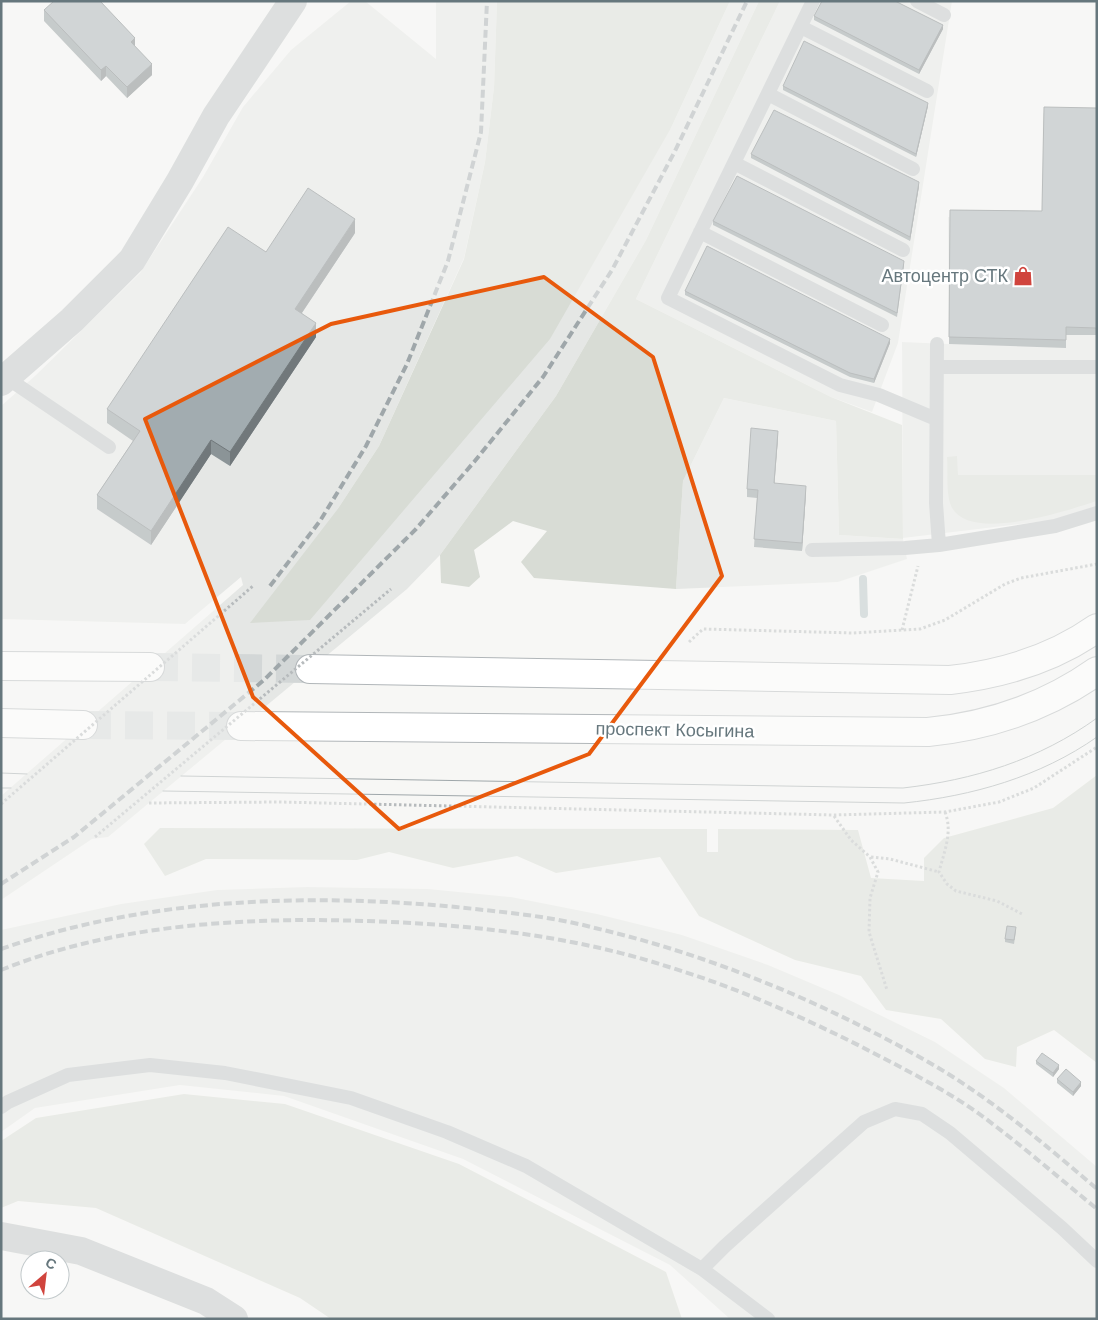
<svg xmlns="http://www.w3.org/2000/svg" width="1098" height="1320" viewBox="0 0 1098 1320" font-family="Helvetica,sans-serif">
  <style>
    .built { fill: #e5e7e5 }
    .green { fill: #d8dcd5 }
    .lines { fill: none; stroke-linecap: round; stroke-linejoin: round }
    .stream { stroke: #b3c1c3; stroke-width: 8 }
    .primary-tunnel { stroke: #d3d7d7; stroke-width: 28; stroke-dasharray: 28 14; stroke-linecap: butt }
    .primary-casing { stroke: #b1b6b9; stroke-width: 30 }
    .path { stroke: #b7bbbd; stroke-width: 3; stroke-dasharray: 2.5 2.5; stroke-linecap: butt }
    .service { stroke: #bdc2c4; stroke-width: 14 }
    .minor { stroke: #bdc2c4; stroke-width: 28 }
    .primary { stroke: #fff; stroke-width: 28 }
    .tram { stroke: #9fa7aa; stroke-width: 1 }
    .rail { stroke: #9fa7aa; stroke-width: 4; stroke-dasharray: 8 4; stroke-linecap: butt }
    .path-bridge { stroke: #b7bbbd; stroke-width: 3; stroke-dasharray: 2.5 2.5; stroke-linecap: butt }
    .wall { fill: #8b9497 }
    .shaded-wall { fill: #71787b }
    .building { fill: #a2acb0; stroke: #71787b }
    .marked { fill: none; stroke: #e8590c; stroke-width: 4; stroke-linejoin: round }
    .labels { text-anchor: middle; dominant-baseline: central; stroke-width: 5; stroke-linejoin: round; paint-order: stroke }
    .poi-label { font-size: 18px; fill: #66777d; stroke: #fff; text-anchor: end }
    .street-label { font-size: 18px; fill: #66777d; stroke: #fff }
  </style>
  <rect width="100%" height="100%" fill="#f7f7f5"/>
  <path class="built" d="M351 1H365L436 59V1H497L494 87 485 162 464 258 379 446 337 510 671 128 730 1H759L646 240 556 396 440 555 407 589 108 837 92 839 1 900V796L243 585 241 577 185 624 1 619V406L36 375 140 273 203 177 243 107 291 50Z
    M780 1H952L898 343 872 412 831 397 636 299Z
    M1043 113 1097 114V506L1053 520 903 538 902 342 949 344 948 217 1041 218Z
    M724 398 836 421 839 535 903 539 907 559 838 582 676 589 683 481Z
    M307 887 428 889 511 897 597 914 682 935 768 965 839 995 935 1042 1004 1088 1097 1167V1319H730L670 1265 463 1159 284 1096 180 1085 35 1108 1 1132V930L121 904 217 890Z"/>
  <path class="green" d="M497 1H730L671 128 550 339 310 620 250 623 337 510 379 446 464 259 485 162 494 87Z
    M759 1H780L636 299 831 397 902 425 903 539 839 535 836 421 724 398 683 481 676 589 534 578 521 562 547 531 513 521 474 550 480 577 469 587 441 583 440 555 556 396 646 240Z
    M957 456 958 475H1097V501C1069 510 963 546 950 503 946 490 948 471 947 457Z
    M1097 775V1063L1054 1030 1017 1047 1016 1067 985 1059 941 1019 886 1010 861 976 795 960 699 916 660 857 556 873 517 856 453 868 389 852 357 860 206 859 165 876 144 844 160 828 707 829V852H718V829L858 830 871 878 924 881V858L944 838 1053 808Z
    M184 1094 285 1104 459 1164 666 1272 682 1319H331L300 1298 96 1208 18 1201 1 1208V1141L36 1118Z"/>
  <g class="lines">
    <path class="stream" d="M863 579 864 614"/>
    <path class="primary-tunnel" d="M150 667 310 669
      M83 725 241 726"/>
    <defs>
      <path id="primary" d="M1 666 150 667
        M310 669 950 680C1003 674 1053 659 1097 628
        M1 723 83 725
        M241 726 928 732C989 726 1046 707 1097 671"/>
    </defs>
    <use href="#primary" class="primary-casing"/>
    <path class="path" d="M902 630 918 566
      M689 642 703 629 853 633 920 629 945 620 1005 584 1021 578 1097 564
      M149 803 280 802 834 815 945 812 999 802 1034 788 1097 747
      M945 812C953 832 944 852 939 872L947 884 956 891 997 901 1024 915
      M834 816 851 840 870 857 878 872 870 898 869 932 887 990
      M871 857 890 859 939 872"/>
    <path class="service" d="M813 1 668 298 840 385 879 395 936 419
      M917 1 944 15
      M801 27 927 91
      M768 94 913 169
      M734 163 903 250
      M700 232 882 325
      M937 344 936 503 939 545 1055 526 1097 513
      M937 367H1097
      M7 378 109 447
      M812 550 905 548 939 545
      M1 1107 8 1102 68 1075 150 1065 225 1073 351 1098 447 1132 526 1166 702 1269 768 1319
      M702 1269 725 1246 864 1122 895 1109 922 1114 950 1133 1062 1228 1097 1261"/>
    <path class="minor" d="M1 382 72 320 132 260 180 181 216 116 293 1
      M1 1236 81 1251 206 1301 234 1319"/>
    <use href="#primary" class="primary"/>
    <path class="tram" d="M1 773 27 774
      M181 776 903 788C973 780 1039 760 1097 718
      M1 788H11
      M163 791 904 803C972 796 1040 777 1097 737"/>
    <path class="rail" d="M270 586 320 521 366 446 407 364 448 261 481 132 487 1
      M1 884 74 837 264 680 416 529 474 462 543 377 612 270 675 151 747 1
      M1 949C145 898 305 893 456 907 502 912 550 916 595 928 710 955 820 1001 923 1059 986 1094 1042 1142 1097 1189
      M1 970C100 930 209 920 314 920 433 921 555 930 669 967 735 987 798 1015 860 1046 900 1067 941 1087 978 1113 1019 1143 1058 1177 1097 1209"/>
    <path class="path-bridge" d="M1 804 253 586
      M95 837 391 589"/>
  </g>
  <path class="wall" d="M44 10 135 47 152 75 127 98 106 76 101 81 44 21Z
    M814 16 943 29 919 74 814 20Z
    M783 86 928 106 916 157 783 90Z
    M1097 108V342L1096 335H1066V348L949 344 950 210 1042 211Z
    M751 154 919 186 910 241 751 158Z
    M713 221 904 265 897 317 713 225Z
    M355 233 302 313 316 337 230 466 211 454 151 545 97 509V495L133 441 107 423V409Z
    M685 291 890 343 874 383 850 377 685 295Z
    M778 438 774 483 806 493 802 551 754 547 757 498 747 497V489Z
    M1016 931 1014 944 1005 942V939Z
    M1036 1061 1059 1069 1053 1077 1036 1064Z
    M1057 1079 1081 1086 1073 1096 1057 1083Z"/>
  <path class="shaded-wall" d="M943 25V29L919 74V70Z
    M135 38V49L131 42Z
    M152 64V75L127 98V87Z
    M106 66V76L101 81V70Z
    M928 103V106L916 157V154Z
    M919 182V186L910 241V237Z
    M355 219V233L295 323V309Z
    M316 323V337L230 466V452Z
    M890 339V343L874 383V379Z
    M778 431V438L774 490V483Z
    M211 440V454L151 545V531Z
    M806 486V493L802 551V543Z
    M1059 1065V1069L1053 1077V1073Z
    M1081 1082V1086L1073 1096V1092Z"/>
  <path class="building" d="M54 1H100L135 38 131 42 152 64 127 87 106 66 101 70 44 10Z
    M822 1H895L943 25 919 70 814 16Z
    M804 41 928 103 916 154 783 86Z
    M1044 107 1097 108V334L1096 328 1066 327V340L949 337 950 210 1042 211Z
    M774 110 919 182 910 237 751 154Z
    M737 176 904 261 897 313 713 221Z
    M308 188 355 219 295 309 316 323 230 452 211 440 151 531 97 495 140 431 107 409 228 227 266 252Z
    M707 246 890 339 874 379 850 373 685 291Z
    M751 428 778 431 774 483 806 486 802 543 754 539 758 490 747 489Z
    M1007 926 1016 927 1014 940 1005 939Z
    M1042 1053 1059 1065 1053 1073 1036 1061Z
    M1066 1069 1081 1082 1073 1092 1057 1079Z"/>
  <path d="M0 0H1098V1320H0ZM544 277 653 357 722 576 589 754 399 829 253 697 145 419 331 324Z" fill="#f7f7f5" fill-opacity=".55" fill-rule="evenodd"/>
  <path class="marked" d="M544 277 653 357 722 576 589 754 399 829 253 697 145 419 331 324Z"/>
  <defs>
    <symbol id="shop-bare" viewBox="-9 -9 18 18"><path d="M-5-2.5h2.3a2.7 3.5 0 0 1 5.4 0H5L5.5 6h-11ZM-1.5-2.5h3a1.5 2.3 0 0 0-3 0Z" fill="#d0443d" stroke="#fff" stroke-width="2.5" paint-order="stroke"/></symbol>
  </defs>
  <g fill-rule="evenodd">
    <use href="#shop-bare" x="1009" y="262" width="28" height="28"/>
  </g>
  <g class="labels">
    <g class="poi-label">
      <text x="1008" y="276">Автоцентр СТК</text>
    </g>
    <g class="street-label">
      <text transform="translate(675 730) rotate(1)">проспект Косыгина</text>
    </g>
  </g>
  <rect width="1098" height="1320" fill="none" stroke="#66777d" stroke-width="5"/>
  <g transform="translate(45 1275) rotate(28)"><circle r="24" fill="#ffffff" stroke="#c2c9cb"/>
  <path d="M0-4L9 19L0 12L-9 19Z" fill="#d0443d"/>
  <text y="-8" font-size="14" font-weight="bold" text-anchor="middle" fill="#66777d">С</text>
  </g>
</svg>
